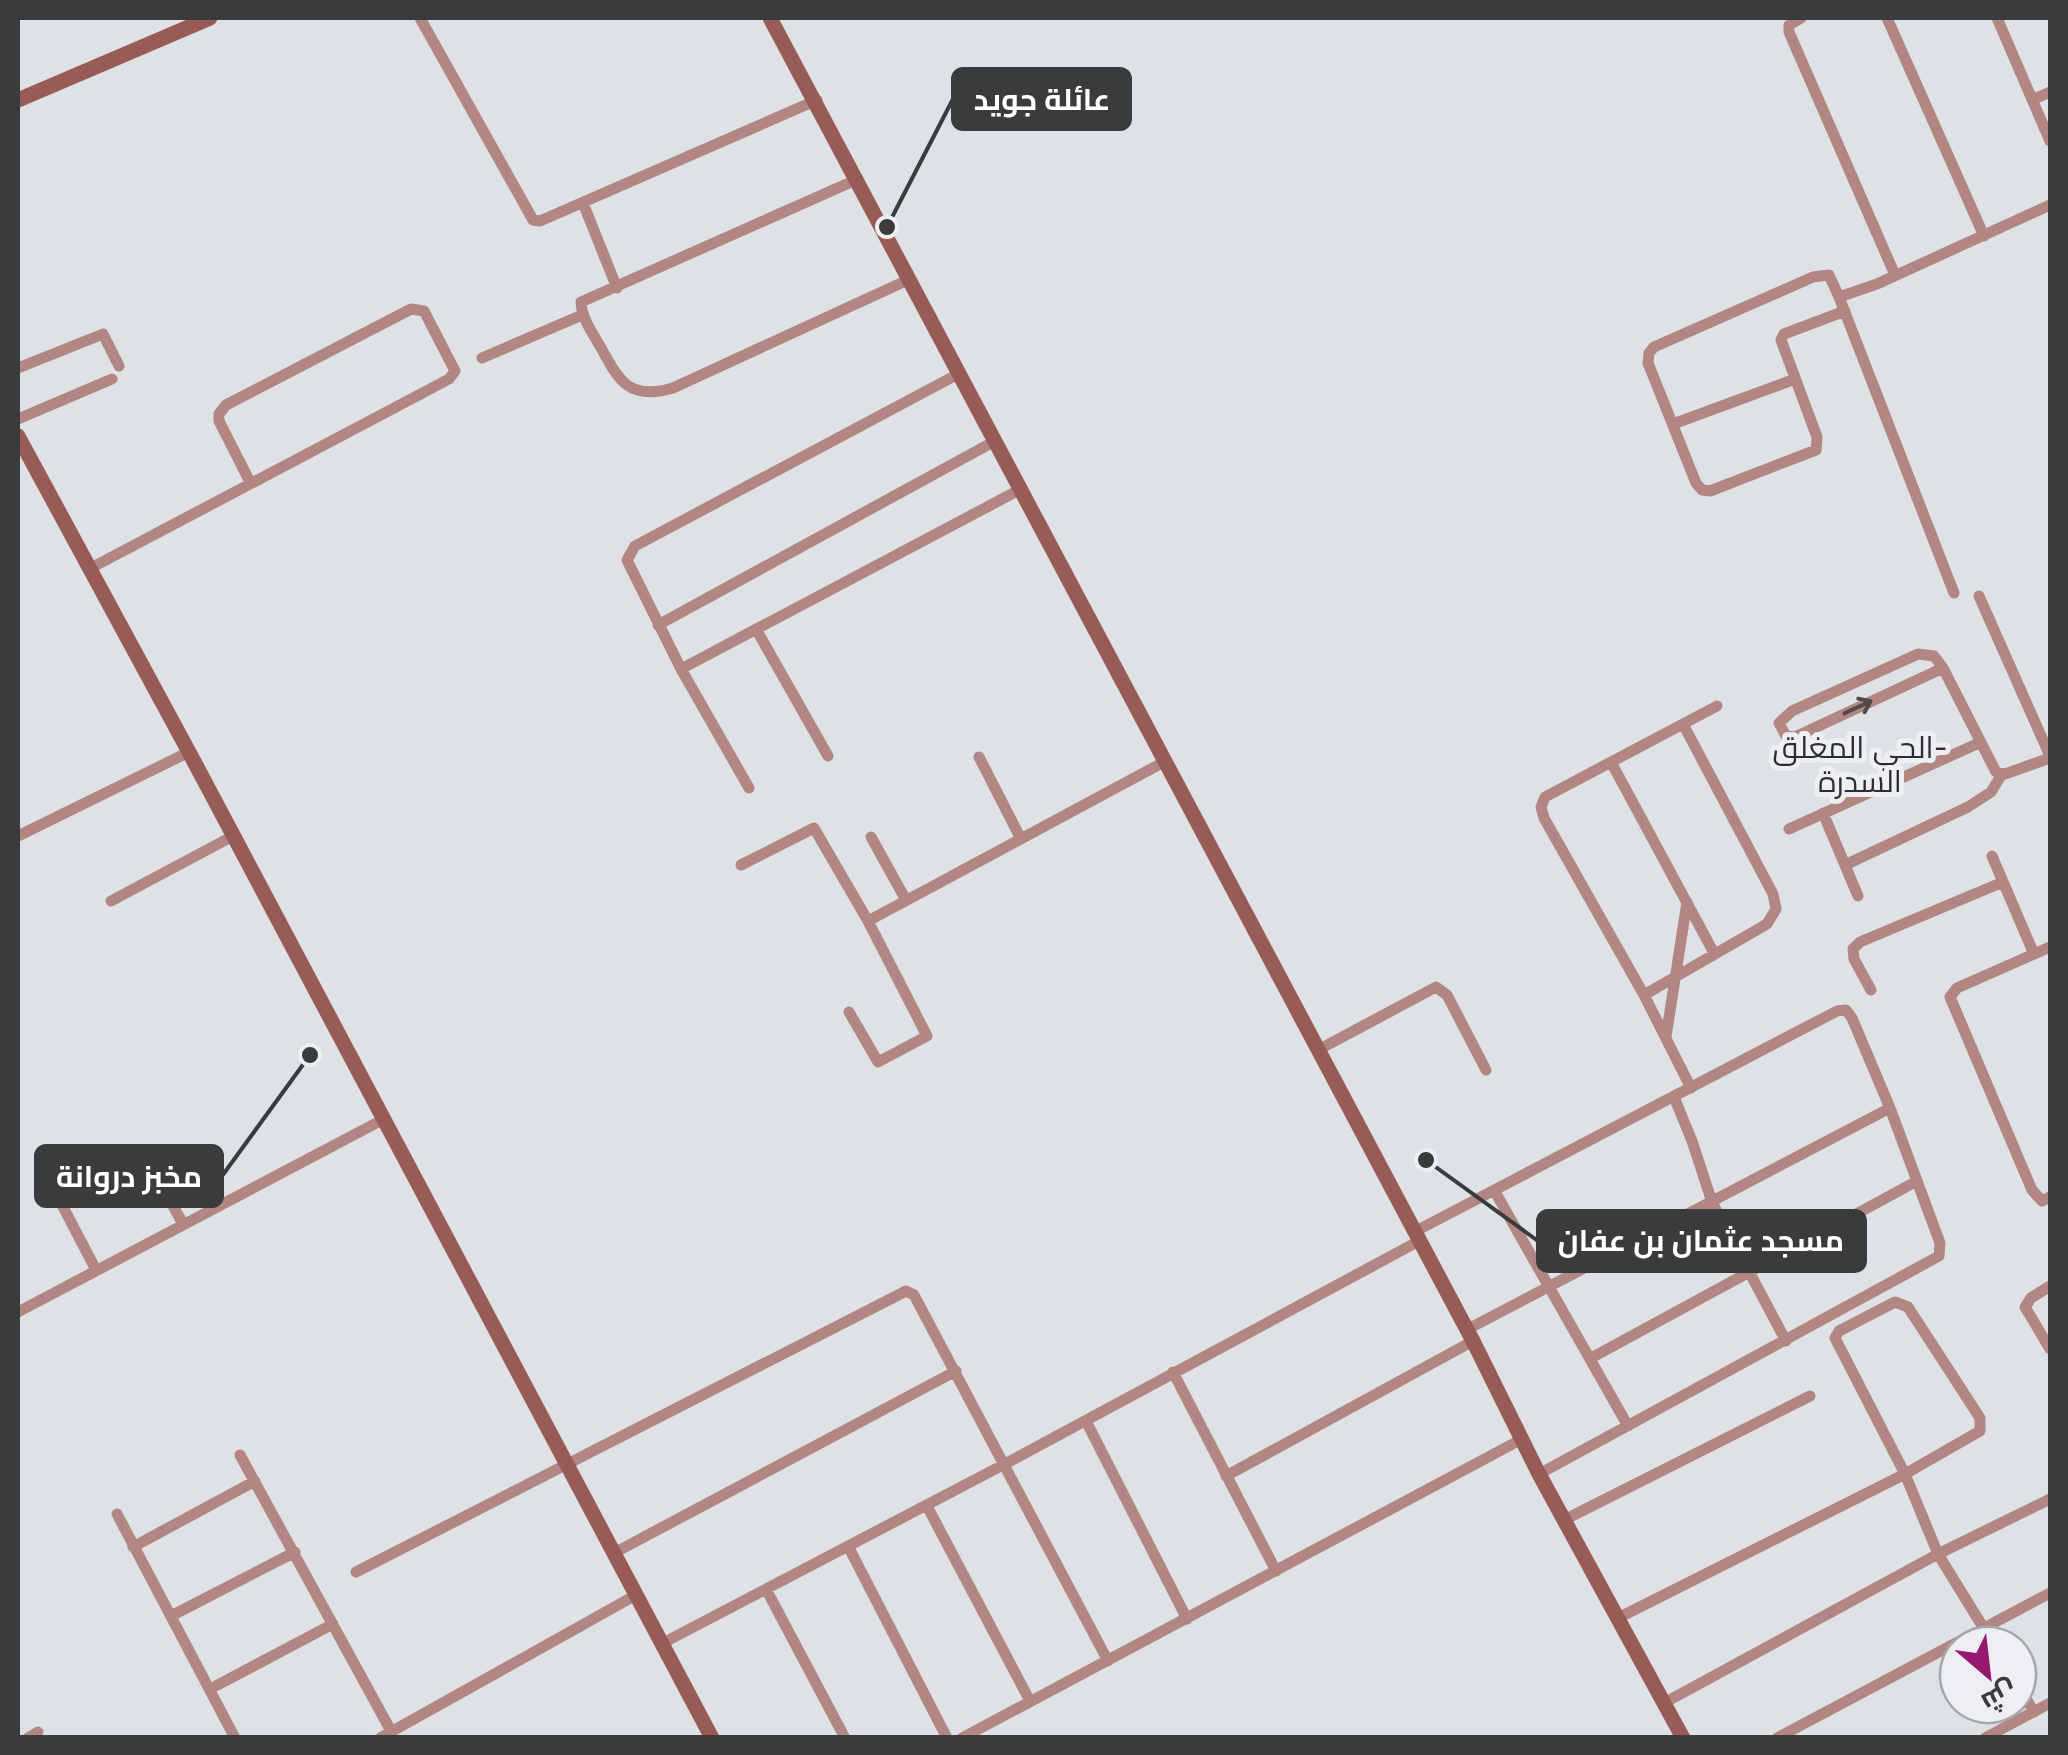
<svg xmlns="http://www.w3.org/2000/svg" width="2068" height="1755" viewBox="0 0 2068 1755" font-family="Inter,Cairo,sans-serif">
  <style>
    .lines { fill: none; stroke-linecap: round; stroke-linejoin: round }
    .street { stroke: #b28783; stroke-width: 11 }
    .secondary { stroke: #985b56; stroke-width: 15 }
    .oneway { stroke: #524a4b }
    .labels { text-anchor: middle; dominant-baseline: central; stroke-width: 10; stroke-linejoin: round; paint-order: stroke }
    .neighbourhood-label { font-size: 30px; fill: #2b2d2f; stroke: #edeff2 }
    .leader { fill: none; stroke: #3a3b3d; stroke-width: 4 }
    .callout-dot { fill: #3a3b3d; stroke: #edeff2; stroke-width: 4 }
    .callout { fill: #3a3b3d; stroke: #3a3b3d; stroke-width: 4 }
    .callout-label { font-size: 30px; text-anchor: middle; font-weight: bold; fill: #fff }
  </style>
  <rect width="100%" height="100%" fill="#dfe2e5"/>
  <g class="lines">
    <path class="street" d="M420 18 533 220 540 221 817 100
      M1801 18 1789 25V32L1895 275
      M1887 18 1984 236
      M1997 18 2050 141
      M2032 100 2050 92
      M858 179 581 302C582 318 591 331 600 346 619 381 629 401 673 388L910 279
      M583 203 617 288
      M1839 297 1877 284 2050 205
      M1845 311 1784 334 1781 340 1817 437 1816 450 1710 491 1702 490 1696 483 1648 363 1649 353 1654 347 1813 277 1829 275 1839 297 1954 593
      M482 358 582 315
      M18 368 103 334 119 366
      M960 373 635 546 627 560 681 669 1021 489
      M18 419 112 379
      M1673 424 1795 379
      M89 569 449 379 455 371 424 311 411 309 226 405 219 414V421L250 482
      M1979 596 2050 756
      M658 625 995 441
      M756 629 828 756
      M1943 668 1795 737 1786 736 1779 723 1792 711 1918 654 1934 656 1943 668 1996 772 2005 774 2050 758
      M681 669 749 788
      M979 757 1021 839
      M1611 762 1714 953
      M1823 813 1858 896
      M1789 829 1979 743
      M18 836 189 752
      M871 837 906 900
      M1992 856 2034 954
      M741 865 814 828 868 921 927 1036 878 1062 849 1012
      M1845 865 1968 807 1991 792 2002 774
      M111 901 233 836
      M868 921 1164 762
      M2050 947 1957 988 1950 997 2032 1190 2042 1201 2050 1197
      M1871 990 1854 959 1853 949 1860 942 2003 882
      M1644 995 1767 924 1776 909 1773 894 1683 724
      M1666 1037 1687 902
      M1318 1050 1436 987 1447 995 1486 1070
      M1691 1088 1644 995 1544 818 1541 807 1545 797 1717 706
      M1674 1097 1692 1141 1712 1202 1786 1341
      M144 1153 183 1224
      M1494 1190 1628 1426
      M60 1201 96 1270
      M1414 1232 1837 1011 1846 1010 1852 1018 1890 1108 1940 1243 1939 1256 1539 1474
      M2050 1286 2031 1298 2025 1307 2050 1349
      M18 1312 382 1120
      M1466 1330 1890 1108
      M1591 1358 1917 1181
      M1173 1372 1276 1571
      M1086 1421 1187 1619
      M240 1455 391 1731
      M1226 1476 1473 1341
      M927 1506 1030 1701
      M117 1514 235 1738
      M1564 1520 1810 1396
      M848 1546 947 1738
      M133 1547 255 1481
      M614 1553 956 1371
      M356 1572 906 1291 914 1295 1108 1661
      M766 1589 845 1738
      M171 1616 295 1552
      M1618 1618 1905 1474 1980 1431V1418L1908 1307 1895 1302 1839 1331 1835 1338 1905 1474 1938 1554 1994 1645
      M661 1644 1003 1465 1419 1241
      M2018 1685 2034 1712
      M210 1689 333 1624
      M1664 1703 1938 1554 2050 1499
      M28 1738 38 1732
      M380 1738 636 1595
      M962 1738 1522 1439
      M1777 1738 2050 1593
      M1985 1738 2050 1703"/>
    <path class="secondary" d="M770 18 1473 1341 1539 1474 1683 1738
      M18 100 210 18
      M18 436 189 752 712 1738"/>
  </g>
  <defs><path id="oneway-shaft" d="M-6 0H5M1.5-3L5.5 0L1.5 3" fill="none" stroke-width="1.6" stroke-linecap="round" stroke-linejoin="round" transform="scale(2.5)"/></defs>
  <use class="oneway" href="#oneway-shaft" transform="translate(1858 707) rotate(-25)"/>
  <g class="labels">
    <g class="neighbourhood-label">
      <text x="1860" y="747">الحي المغلق-<tspan x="1860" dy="34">السدرة</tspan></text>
    </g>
  </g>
  <path class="leader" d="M887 227L953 99M310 1055L222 1176M1426 1160L1538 1241"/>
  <g class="callout-dot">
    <circle cx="887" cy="227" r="10"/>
    <circle cx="310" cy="1055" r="10"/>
    <circle cx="1426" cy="1160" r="10"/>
  </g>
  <g class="callout">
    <rect x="953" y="69" width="177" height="60" rx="10"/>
    <rect x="36" y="1146" width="186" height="60" rx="10"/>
    <rect x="1538" y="1211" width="327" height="60" rx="10"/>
  </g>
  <g class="callout-label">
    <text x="1042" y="110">عائلة جويد</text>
    <text x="129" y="1187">مخبز دروانة</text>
    <text x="1701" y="1251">مسجد عثمان بن عفان</text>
  </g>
  <rect width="2068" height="1755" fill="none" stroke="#3a3b3d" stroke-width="40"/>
  <g transform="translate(1988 1675) rotate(152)"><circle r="48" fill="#edeff2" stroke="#a5a7aa" stroke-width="2.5"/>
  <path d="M0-8L18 38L0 25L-18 38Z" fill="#961871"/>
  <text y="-15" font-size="28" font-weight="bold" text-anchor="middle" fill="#3a3b3d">ش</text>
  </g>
</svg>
